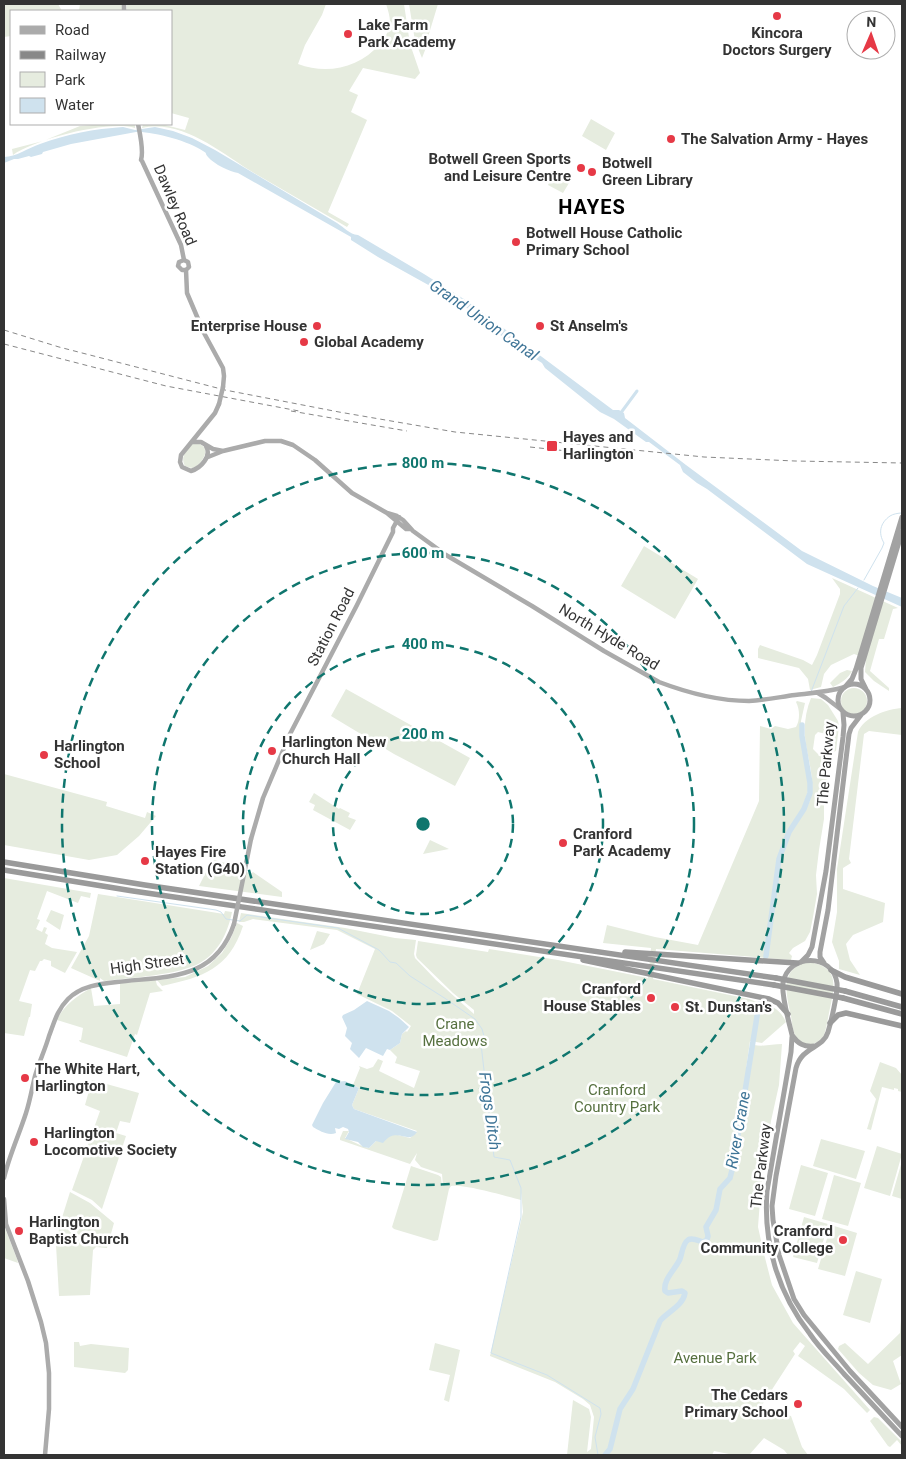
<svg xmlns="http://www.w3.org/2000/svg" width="906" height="1459" viewBox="0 0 906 1459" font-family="Roboto,sans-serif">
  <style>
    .green { fill: #e6ecdf }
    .water { fill: #cfe2ee }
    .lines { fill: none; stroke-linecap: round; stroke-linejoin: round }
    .stream { stroke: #cfe2ee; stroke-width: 1 }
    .canal { stroke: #cfe2ee; stroke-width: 3 }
    .river { stroke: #cfe2ee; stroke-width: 5.5 }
    .primary { stroke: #ababab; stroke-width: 4.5 }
    .trunk { stroke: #a2a2a2; stroke-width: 5 }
    .motorway { stroke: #9a9a9a; stroke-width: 5.5 }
    .rail { stroke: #888; stroke-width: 1; stroke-dasharray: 5 4; stroke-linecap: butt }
    .primary-bridge { stroke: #ababab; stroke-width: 4.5 }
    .motorway-bridge { stroke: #9a9a9a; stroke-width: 5.5 }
    .ring { fill: none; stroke: #0f766e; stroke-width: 2.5; stroke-dasharray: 9 6 }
    .poi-dot { fill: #e63946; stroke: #fff; stroke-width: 2 }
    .labels { text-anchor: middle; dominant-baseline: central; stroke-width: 5; stroke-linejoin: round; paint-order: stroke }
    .poi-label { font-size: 15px; font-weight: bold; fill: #333; stroke: #fff; text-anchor: start }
    .street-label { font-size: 15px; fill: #333; stroke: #fff }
    .park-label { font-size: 15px; fill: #56703f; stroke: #fff }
    .water-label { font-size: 16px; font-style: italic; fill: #3f7597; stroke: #fff }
    .district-label { font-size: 20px; font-weight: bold; letter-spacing: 1px; fill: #000; stroke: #fff }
    .centre { fill: #0f766e; stroke: #fff; stroke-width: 2.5 }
    .ring-label { font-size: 15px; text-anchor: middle; font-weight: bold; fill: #0f766e; stroke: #fff; stroke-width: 5; stroke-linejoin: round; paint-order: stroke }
  </style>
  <rect width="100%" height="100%" fill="#fff"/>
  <path class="green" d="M4 4H58L62 11H11V36L4 37Z
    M80 4H122V11H79Z
    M127 4H326L322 15 305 45 298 64C327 75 359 68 380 44 385 38 389 31 390 23 390 16 388 10 386 4H404L410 44 420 73 415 79 363 68 349 91 358 95 351 112 367 120 328 212 349 224 347 227C316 209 285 191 254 173 221 153 183 119 142 128L143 124H161L185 130 189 118 171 113V11H126Z
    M409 4H438L428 37 429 40 422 58 415 41Z
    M591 119 615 133 606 150 582 136Z
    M105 124H135V128C108 120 36 139 13 155L12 149 43 141 80 126Z
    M556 169 572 178 563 193 548 185Z
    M198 443C209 448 206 455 200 463 197 465 197 467 193 468 191 468 188 467 185 466 180 456 186 452 192 444Z
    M644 546 698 579 675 619 621 586Z
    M832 578 898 608 893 609 884 639H879L870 671 889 688V691L874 681 865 672 866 658 854 654 831 665 824 674 821 687 810 690 808 679 799 668 758 658V649L760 645 803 660 812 665 817 655 840 594V589Z
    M847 670 852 671C848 679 841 683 833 687L830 683 840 673Z
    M841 701a13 13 0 1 1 26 0a13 13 0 1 1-26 0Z
    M346 689 470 758 455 786 394 754 331 716Z
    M811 698 821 699 828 705 838 721 839 726 836 751 832 752 827 749 828 736 826 734 818 732 815 735 813 749 818 754H822L829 757 827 778 824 788V819L819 850 816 875 817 894 813 917 810 932 805 941 793 948 789 953 792 956 791 960 656 949 653 979 749 999C765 1006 777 1003 786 1022L762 1043 750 1041 746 1069 751 1068 754 1045C764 1047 772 1044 782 1044L779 1085 771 1121 761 1187 758 1227 764 1254 772 1285 793 1323 870 1410 867 1413 844 1389 798 1356 805 1346 800 1342 793 1351 795 1354 760 1408 791 1416 802 1447 808 1455H788L784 1450 764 1438 749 1455H734L714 1451 712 1455H567L573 1400 589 1409 591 1417 587 1452 591 1449 594 1417 590 1405 583 1399 555 1382 490 1356 523 1212 521 1192V1200C505 1196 465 1184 451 1186L449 1189 438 1240 434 1241 394 1229 392 1227 411 1166 438 1175 441 1177 442 1186H443L442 1174 421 1167 415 1160 417 1153 410 1164 340 1140V1138L343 1131H349L345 1138C352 1141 363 1147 369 1148L376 1141 394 1134 410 1138 417 1131 354 1109 352 1105 359 1088 353 1085 360 1068 359 1066 367 1069 373 1067 378 1059 383 1061 379 1071 414 1088 420 1071 395 1063 397 1057 390 1050 400 1043 402 1034 406 1031 407 1032 411 1026 392 1011 357 994 375 949 337 930 253 919 244 922H239L241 913 345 928 395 938 416 940 414 954 415 958 436 980 474 1014V1010L453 993 417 958 416 955 418 941 488 952 489 949 558 960 648 978 651 948 603 943 607 925 655 937 698 945 759 801 760 726 771 729 775 726 788 729 796 727C800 720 800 710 796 702L797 701 805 703 801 721V731L809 788 802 809 805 810C820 789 807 760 805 737 804 724 806 710 811 698Z
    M902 708V735L869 731 864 734 849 859 851 863 843 868V889L885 903 883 922 853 935 846 944 850 960 860 975 839 969V961L832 942 837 912V869L858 732C864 717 887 709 902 708Z
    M4 774 107 802 106 806 145 818 147 812 156 816 139 836 117 855 89 860 4 845Z
    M314 793 339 809 340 808 350 813 348 817 356 820 350 830 313 810 315 805 309 802Z
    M430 840 449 849 423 854Z
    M215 860 239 867 250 874 253 872 282 892V897L199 886 211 862Z
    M4 878 91 893 90 898 81 896 78 903 47 891 37 919 40 920 36 929 42 932 44 927 47 928 45 933 48 935 45 944 52 948 77 952 65 973 51 966V961L44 959 42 961H40L35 971 30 970 19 1001 32 1004 30 1017H29L24 1036 4 1033Z
    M98 894 224 914 225 911 232 912C228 932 219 952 200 963 179 975 129 978 104 981L100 978V981L71 968 89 936Z
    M51 910 64 915 60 930 46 921Z
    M237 923 243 926C229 969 203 977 162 986L157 980 185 977 208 966 222 953 231 938Z
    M317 931 330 934 324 944 310 950Z
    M809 962C839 967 835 985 830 1008 828 1017 827 1026 824 1035 819 1043 809 1048 800 1042 793 1036 792 1024 791 1016 786 995 779 967 809 962Z
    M155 978 157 985 163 991 150 993 137 1035 135 1034 127 1057 80 1042 79 1040H81L83 1028 57 1020C64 1005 77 996 91 988L94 1006 120 1004V982Z
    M880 1062 896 1068 902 1075V1092L898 1091V1089L894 1088V1090L882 1087 871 1130 867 1129 876 1099 870 1091Z
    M92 1080 139 1093 130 1123 120 1121 116 1133 126 1136 102 1209 92 1200 72 1190 100 1111 85 1105Z
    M821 1139 865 1151 856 1179 813 1166Z
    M877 1146 902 1154 890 1196 864 1188Z
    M902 1161V1199L892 1196Z
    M801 1165 828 1173 815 1216 789 1209Z
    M834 1175 861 1183 848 1226 822 1219Z
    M70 1192 90 1203 114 1223 107 1248 96 1247 93 1250 90 1295 59 1296 56 1245 60 1224Z
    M804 1217 828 1224 817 1263 793 1257Z
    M831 1225 857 1233 845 1276 818 1269Z
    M5 1228 17 1259 18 1263 4 1258V1229Z
    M856 1271 882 1279 870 1323 843 1315Z
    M902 1305V1355L893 1361 901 1384 891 1390 873 1385 859 1373 838 1349 839 1346 845 1343 868 1364 900 1333Z
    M74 1342H79L80 1346 91 1344 129 1348 128 1370 125 1373 74 1367Z
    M435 1343 460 1350 449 1402 444 1400 450 1375 429 1370Z
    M874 1417 878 1418 902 1442V1446L897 1440 890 1447 888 1446 870 1421Z"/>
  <path class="water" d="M123 127 135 130 155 127 173 131 192 138 215 150 337 223C345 228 349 234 358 235L424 274 467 301 613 410H619L624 413 625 418 686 465 802 551 873 586 902 598V607L807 564 707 489 697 483 683 472 680 465 649 442H646L614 419 600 412 545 368 542 363 509 342 468 309 435 287H432L378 257 351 240V237L344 233 238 173C230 172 214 164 208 157 204 152 208 154 203 151 189 141 152 131 136 132L71 144 43 152 42 154 31 157 29 156 18 159H14L4 163V157C16 157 28 148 40 144 67 134 94 129 123 127Z
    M367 1001 389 1011 399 1018 409 1027 402 1034 400 1043 390 1050 387 1049 383 1056 366 1048 359 1058 350 1049 352 1043 345 1036 347 1028 342 1017 343 1015 354 1010Z
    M345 1081 359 1088 352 1105 354 1109 417 1132C408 1146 397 1125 383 1143L376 1141 369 1148 363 1147 358 1142 345 1139 349 1132 348 1129 343 1127 339 1129 335 1128 336 1133C328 1136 320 1131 313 1127L312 1125 323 1103 336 1082Z"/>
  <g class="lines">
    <path class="stream" d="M864 580 882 548 884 543C878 533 880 523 890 516 893 514 898 513 902 513
      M811 692 844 606 858 588
      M117 896 216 910 221 912 226 919 240 921 247 915 338 928 379 950 390 962 396 963 410 976 446 999 475 1019 482 1029 484 1036 481 1044 494 1157 510 1160 521 1188V1217L491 1353 547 1375 600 1408 601 1414 595 1437 598 1455"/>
    <path class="canal" d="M620 414 637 391"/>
    <path class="river" d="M766 956 779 859 789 832 804 809 810 793V783L802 736V725
      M605 1455 610 1449 620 1409 633 1389 660 1321C667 1312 683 1306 685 1293L682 1291 668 1293 665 1291C663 1279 675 1270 680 1259 682 1253 683 1243 688 1240 692 1237 699 1241 703 1242L707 1240 708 1236 706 1227 716 1210 720 1189 730 1178 733 1166 759 1004"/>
    <path class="primary" d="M124 4V11
      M138 124C140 134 144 151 141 160L142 161 181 245 184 260 188 262 189 267 186 270 187 293 204 333 223 368 224 376 223 387
      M184 260 179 262 178 266 182 270H186
      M192 442H201L213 449 223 451
      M206 446C212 456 201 468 191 471L182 467 180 462 181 455 215 413 219 404
      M208 457 223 451 265 441H281L293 445 315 460 352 493 387 513 397 516 403 520 413 531 446 555 532 606 604 651 659 682C688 693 719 701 749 701 765 700 780 697 795 695 812 693 828 692 845 687
      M387 513 406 529H410
      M818 693 826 698 839 708
      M251 839 263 798 290 734 357 605 393 532V528L399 517
      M4 1178C9 1156 19 1135 26 1113 30 1101 32 1088 35 1076 39 1062 45 1050 49 1036 54 1023 57 1010 68 999 81 986 99 984 117 982 167 976 215 981 234 924
      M4 1199 6 1224 28 1281 41 1322 46 1343 49 1373V1409L45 1455"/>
    <path class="trunk" d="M838 700a16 16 0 1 1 32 0a16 16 0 1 1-32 0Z
      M846 686 852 679 856 669 902 517
      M866 689 861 679V668L902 532
      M801 962 808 955 812 947 826 871 843 737 844 725 843 713
      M824 963 820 957V952L828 910 849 734 851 728 861 715
      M792 1037 791 1052 767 1191C763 1243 778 1293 810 1334 820 1349 833 1361 845 1375 864 1395 883 1416 902 1436
      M814 1046C804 1047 798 1044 792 1035 789 1022 781 995 783 983 788 953 833 953 837 983 838 993 831 1022 828 1032 823 1049 802 1046 796 1068L776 1176 772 1206 773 1220 779 1255 794 1299 804 1315 850 1371 902 1427"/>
    <path class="motorway" d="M4 862 145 885 776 978
      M4 870 133 891 774 985
      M625 952 797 963
      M583 960 769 999 778 1003 788 1014
      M831 970 845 977 902 994
      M845 991 902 1007
      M843 998 902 1014
      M830 1023 838 1015 846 1013 902 1026"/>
    <path class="rail" d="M4 330 59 347 225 390 339 412 455 432 704 457 795 461 902 463
      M4 344 166 386 299 411
      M291 411 407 431
      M530 447 595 454"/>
    <path class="primary-bridge" d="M219 404 223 387
      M234 924 251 839"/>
    <path class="motorway-bridge" d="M776 978 845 991
      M774 985 843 998"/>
  </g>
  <g class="ring">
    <circle cx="423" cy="824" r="90"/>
    <circle cx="423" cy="824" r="180"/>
    <circle cx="423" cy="824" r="271"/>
    <circle cx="423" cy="824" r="361"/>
  </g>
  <g class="poi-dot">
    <circle cx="777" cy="16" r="5"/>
    <circle cx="348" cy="34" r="5"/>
    <circle cx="671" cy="139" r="5"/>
    <circle cx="581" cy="168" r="5"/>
    <circle cx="592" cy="172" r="5"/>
    <circle cx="516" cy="242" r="5"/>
    <circle cx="317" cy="326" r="5"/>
    <circle cx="540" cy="326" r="5"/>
    <circle cx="304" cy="342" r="5"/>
    <rect x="546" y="440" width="12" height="12" rx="2.5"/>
    <circle cx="272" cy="751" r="5"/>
    <circle cx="44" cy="755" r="5"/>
    <circle cx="563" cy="843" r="5"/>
    <circle cx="145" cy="861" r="5"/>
    <circle cx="651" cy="998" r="5"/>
    <circle cx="675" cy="1007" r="5"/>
    <circle cx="25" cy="1078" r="5"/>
    <circle cx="34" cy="1142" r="5"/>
    <circle cx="19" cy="1231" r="5"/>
    <circle cx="843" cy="1240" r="5"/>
    <circle cx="798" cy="1404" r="5"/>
  </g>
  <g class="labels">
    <g class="poi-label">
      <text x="358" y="25">Lake Farm<tspan x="358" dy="17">Park Academy</tspan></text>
      <text x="777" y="33" text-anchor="middle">Kincora<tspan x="777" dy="17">Doctors Surgery</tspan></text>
      <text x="681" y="139">The Salvation Army - Hayes</text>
      <text x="571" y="159" text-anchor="end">Botwell Green Sports<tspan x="571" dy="17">and Leisure Centre</tspan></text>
      <text x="602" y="163">Botwell<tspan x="602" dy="17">Green Library</tspan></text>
      <text x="526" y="233">Botwell House Catholic<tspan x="526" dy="17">Primary School</tspan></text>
      <text x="307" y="326" text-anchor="end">Enterprise House</text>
      <text x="550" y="326">St Anselm's</text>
      <text x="314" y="342">Global Academy</text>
      <text x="563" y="437">Hayes and<tspan x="563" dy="17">Harlington</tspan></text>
      <text x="282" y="742">Harlington New<tspan x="282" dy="17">Church Hall</tspan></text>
      <text x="54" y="746">Harlington<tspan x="54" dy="17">School</tspan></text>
      <text x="573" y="834">Cranford<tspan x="573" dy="17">Park Academy</tspan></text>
      <text x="155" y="852">Hayes Fire<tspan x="155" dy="17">Station (G40)</tspan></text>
      <text x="641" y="989" text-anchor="end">Cranford<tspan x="641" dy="17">House Stables</tspan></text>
      <text x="685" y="1007">St. Dunstan's</text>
      <text x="35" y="1069">The White Hart,<tspan x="35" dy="17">Harlington</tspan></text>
      <text x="44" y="1133">Harlington<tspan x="44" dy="17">Locomotive Society</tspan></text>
      <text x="29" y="1222">Harlington<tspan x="29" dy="17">Baptist Church</tspan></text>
      <text x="833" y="1231" text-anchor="end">Cranford<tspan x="833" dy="17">Community College</tspan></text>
      <text x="788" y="1395" text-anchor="end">The Cedars<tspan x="788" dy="17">Primary School</tspan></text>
    </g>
    <g class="street-label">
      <text transform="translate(175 205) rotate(67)">Dawley Road</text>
      <text transform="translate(331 627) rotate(-63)">Station Road</text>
      <text transform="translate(609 637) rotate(31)">North Hyde Road</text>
      <text transform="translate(826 764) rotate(-85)">The Parkway</text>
      <text transform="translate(147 964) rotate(-8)">High Street</text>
      <text transform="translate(761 1166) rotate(-83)">The Parkway</text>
    </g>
    <g class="park-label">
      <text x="455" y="1024">Crane<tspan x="455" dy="17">Meadows</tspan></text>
      <text x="617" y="1090">Cranford<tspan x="617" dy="17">Country Park</tspan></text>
      <text x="715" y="1358">Avenue Park</text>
    </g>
    <g class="water-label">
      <text transform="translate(484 320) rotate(35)">Grand Union Canal</text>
      <text transform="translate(490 1111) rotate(82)">Frogs Ditch</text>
      <text transform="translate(738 1130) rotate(-80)">River Crane</text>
    </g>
    <g class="district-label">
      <text x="592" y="207">HAYES</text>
    </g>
  </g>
  <circle cx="423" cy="824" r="8" class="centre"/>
  <g class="ring-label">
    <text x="423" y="468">800 m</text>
    <text x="423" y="558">600 m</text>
    <text x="423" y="649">400 m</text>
    <text x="423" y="739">200 m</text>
  </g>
  <rect width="906" height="1459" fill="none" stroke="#333333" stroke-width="10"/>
  <rect x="10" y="10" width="162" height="115" fill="#ffffff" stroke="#adadad"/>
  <rect x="20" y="26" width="25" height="8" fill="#ababab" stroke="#adadad"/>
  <text x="55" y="35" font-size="15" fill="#333333">Road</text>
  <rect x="20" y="51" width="25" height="8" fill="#888888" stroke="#adadad"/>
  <text x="55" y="60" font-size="15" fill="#333333">Railway</text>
  <rect x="20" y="72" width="25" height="15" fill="#e6ecdf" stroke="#adadad"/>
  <text x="55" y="85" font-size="15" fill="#333333">Park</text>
  <rect x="20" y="98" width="25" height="15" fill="#cfe2ee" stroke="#adadad"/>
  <text x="55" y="110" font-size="15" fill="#333333">Water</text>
  <g transform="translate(871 35) rotate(2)"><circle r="24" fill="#ffffff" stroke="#adadad"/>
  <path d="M0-4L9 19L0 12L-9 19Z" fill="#e63946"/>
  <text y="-8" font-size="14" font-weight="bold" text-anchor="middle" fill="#333333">N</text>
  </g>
</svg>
